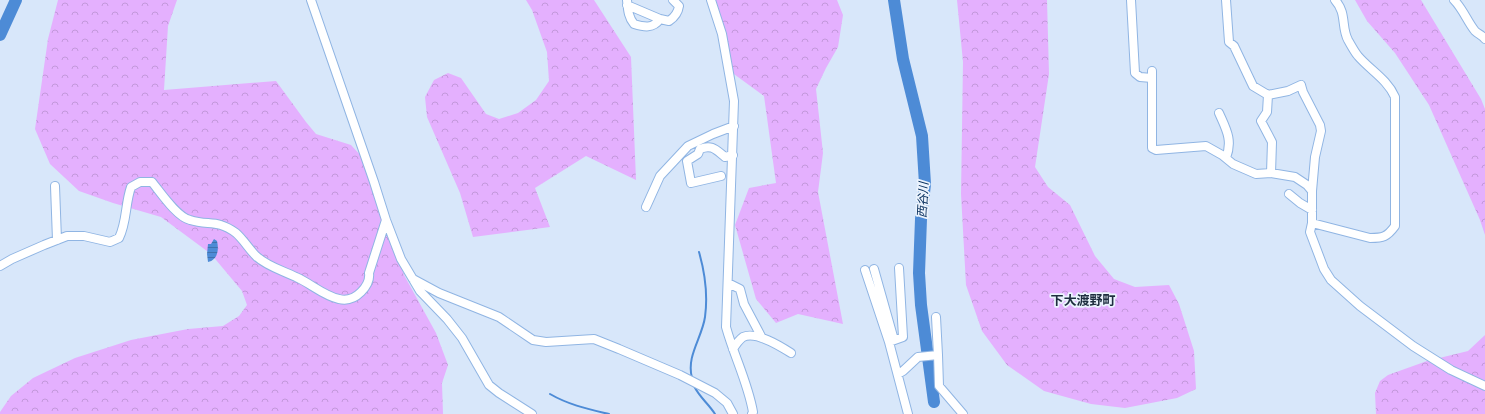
<svg xmlns="http://www.w3.org/2000/svg" width="1485" height="414" viewBox="0 0 1485 414" font-family="'Fira Sans Condensed','Noto Sans JP',sans-serif">
  <style>
    .forest { fill: url(#forest-crowns) }
    .water { fill: url(#water-rules) }
    .lines { fill: none; stroke-linecap: round; stroke-linejoin: round }
    .stream { stroke: #4d8bd6; stroke-width: 2 }
    .river { stroke: #4d8bd6; stroke-width: 12 }
    .minor-casing { stroke: #90b5e3; stroke-width: 10 }
    .minor { stroke: #fff; stroke-width: 8 }
    .labels { text-anchor: middle; dominant-baseline: central; stroke-width: 3.5; stroke-linejoin: round; paint-order: stroke }
    .water-label { font-size: 12px; font-style: italic; fill: #002958; stroke: #ebf3fd }
    .quarter-label { font-size: 13px; font-weight: bold; fill: #1e2d3f; stroke: #ebf3fd }
  </style>
  <defs>
    <pattern id="forest-crowns" width="20" height="18" patternUnits="userSpaceOnUse"><rect width="20" height="18" fill="#e4b0fe"/><path d="M2 6a3 3 0 1 1 6 0M12 15a3 3 0 1 1 6 0" fill="none" stroke="#c398db"/></pattern>
    <pattern id="water-rules" width="6" height="5" patternUnits="userSpaceOnUse"><rect width="6" height="5" fill="#4d8bd6"/><path d="M0 2.5h6" fill="none" stroke="#3f72af"/></pattern>
  </defs>
  <rect width="100%" height="100%" fill="#d8e7fa"/>
  <path class="forest" d="M58 0H177L168 26 164 90 276 81 306 122 316 134 351 145 373 169 384 214 404 275 436 333 448 365 442 383 443 414H0V412L11 396 33 378 75 358 131 340 188 329 223 326 239 316 247 305 242 291 211 254 161 217 113 203 79 191 50 164 35 129 48 39Z
    M526 0H594L631 57 636 180 586 156 535 188 550 227 473 237 460 193 427 117 425 97 434 80 448 73 461 78 486 114 499 119 518 113 536 100 549 81 547 52 532 10Z
    M707 0H837L843 15 838 47 826 68 816 89 823 153 818 192 843 324 798 314 776 323 756 299 735 225 749 188 776 183 764 96 727 69 716 25Z
    M957 0H1047L1049 74 1035 167 1048 187 1070 205 1095 256 1114 279 1135 287 1169 285 1179 304 1194 351 1196 389 1177 398 1125 408 1091 404 1044 391 1007 365 982 331 966 285 961 194 963 62Z
    M1355 0H1421L1481 99 1485 109V235L1480 220 1429 105 1395 53 1367 21Z
    M1485 335V414H1376L1375 393 1380 381 1388 375 1427 361 1468 351Z"/>
  <path class="water" d="M214 239 217 241C219 249 218 260 208 262L207 254 208 244H211Z"/>
  <g class="lines">
    <path class="stream" d="M692 378C686 356 702 338 705 317 708 295 705 273 699 252
      M694 386C700 398 708 403 715 414
      M550 394C569 405 588 409 609 414"/>
    <path class="river" d="M894 0 903 59 922 136 925 184 921 219 919 273 921 305 934 402
      M0 35 16 0"/>
    <defs>
      <path id="minor" d="M311 0 374 182 386 220 401 259 420 291 447 319 462 338 489 385 499 393 532 414
        M627 0C628 9 628 17 634 24 644 27 653 29 660 19L627 5
        M711 0 722 34 734 101 726 327C734 356 748 383 753 412L752 414
        M1131 0 1135 73 1140 77 1152 78
        M1226 0 1229 42 1234 46 1253 86 1268 95 1267 112 1261 121 1272 142 1271 173
        M1454 0C1463 9 1467 21 1475 31 1478 34 1482 35 1485 39
        M660 19 669 21C675 17 678 13 679 6L673 0
        M1152 71V148L1156 150 1206 146 1222 155 1233 164 1256 174 1271 173 1295 177 1307 185 1312 191V223L1310 232 1324 269 1331 280 1360 306 1413 346 1451 370 1485 386
        M1268 95 1288 91 1301 85 1303 92 1320 125 1321 131 1315 157 1312 191
        M1219 113C1226 129 1233 140 1226 158
        M721 176 691 183 687 161 698 154 700 149C712 144 716 150 725 157L733 155
        M55 186 57 240
        M1289 194 1300 203 1312 210
        M646 207 660 176 688 146 713 134 734 126
        M1312 223 1370 238C1383 238 1387 237 1395 226V97C1387 79 1370 70 1358 56 1354 51 1351 45 1348 40 1341 27 1347 13 1335 0
        M0 266 12 259 44 245 67 236H84L110 242 119 238C127 222 125 204 131 187L140 182H152C161 193 177 217 190 220 209 226 217 219 236 233 243 239 249 249 256 256 268 267 282 270 296 277 310 283 324 296 339 299 347 301 355 298 361 292 366 287 370 280 369 273L386 220
        M874 269 894 340
        M865 270 889 342 908 414
        M413 279 439 293 499 317 533 340 546 342 594 339 619 349 680 375 715 393 727 403 733 414
        M728 283 740 289 744 304 762 338
        M889 342 903 337 899 268
        M733 349C736 344 739 340 743 337 756 331 780 346 791 353
        M938 355 939 386 963 414
        M898 374 903 371 918 357 938 355 936 317"/>
    </defs>
    <use href="#minor" class="minor-casing"/>
    <use href="#minor" class="minor"/>
  </g>
  <g class="labels">
    <g class="water-label">
      <text transform="translate(923 200) rotate(-87)">西谷川</text>
    </g>
    <g class="quarter-label">
      <text x="1083" y="300">下大渡野町</text>
    </g>
  </g>
</svg>
